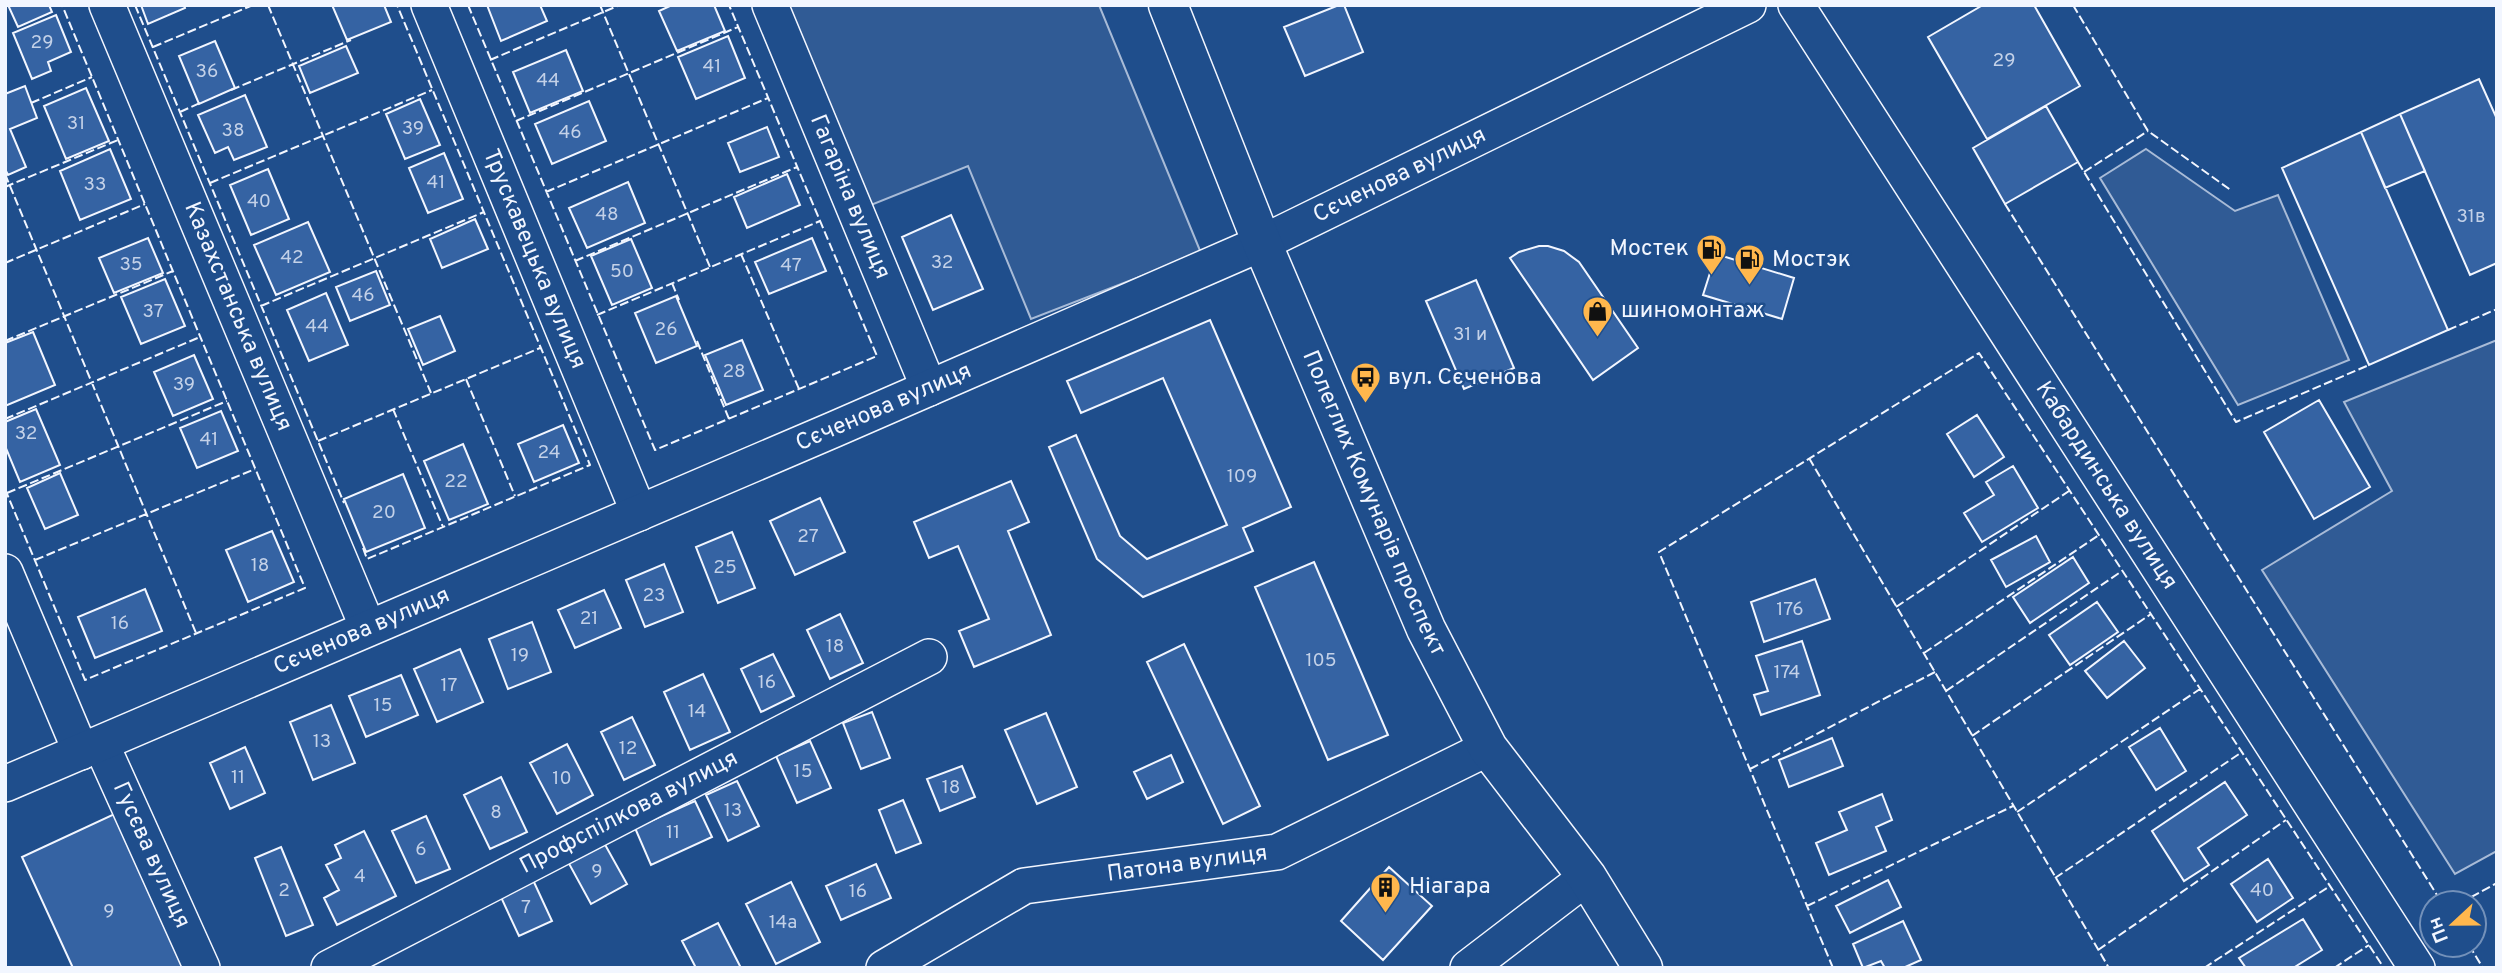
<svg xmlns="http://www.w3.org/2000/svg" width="2502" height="973" viewBox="0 0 2502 973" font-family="Overpass,sans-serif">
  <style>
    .built { fill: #305b95; stroke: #a8bbd7; stroke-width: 2 }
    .building { fill: #3563a3; stroke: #f2f6ff; stroke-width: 2 }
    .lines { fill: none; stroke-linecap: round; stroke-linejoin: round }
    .minor-casing { stroke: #f2f6ff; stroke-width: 38 }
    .major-casing { stroke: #f2f6ff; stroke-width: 41 }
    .minor { stroke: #1f4e8c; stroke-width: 35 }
    .major { stroke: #1f4e8c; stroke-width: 38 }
    .fence { stroke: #f2f6ff; stroke-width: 2; stroke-dasharray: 9 3.5; stroke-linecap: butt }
    .labels { text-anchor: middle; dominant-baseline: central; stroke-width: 5; stroke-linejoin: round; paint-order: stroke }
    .number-label { font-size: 19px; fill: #c3d1e8 }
    .street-label { font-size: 23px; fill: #f2f6ff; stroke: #1f4e8c }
    .poi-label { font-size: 23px; fill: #f2f6ff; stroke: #1f4e8c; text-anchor: start }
  </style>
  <rect width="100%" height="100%" fill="#1f4e8c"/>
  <path class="built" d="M786 5H1099L1201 253 1031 319 968 166 871 205Z
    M2146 149 2235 211 2278 195 2349 360 2238 405 2100 178Z
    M2497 340V851L2455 874 2262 570 2392 491 2344 402Z"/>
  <path class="building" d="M8 5H49L52 12 18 27Z
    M141 5H184L185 8 148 24Z
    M332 5H384L391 22 347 40Z
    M487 5H540L547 21 501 41Z
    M672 5H714L725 31 677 51 659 11Z
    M1339 5H1344L1363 52 1305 76 1284 27Z
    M1983 5H2034L2080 86 1987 139 1928 37Z
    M56 15 71 52 48 62 51 71 32 79 13 33Z
    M728 36 745 78 696 99 678 57Z
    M215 41 235 88 199 104 179 56Z
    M346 46 358 73 310 93 299 66Z
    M566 50 583 91 530 113 513 72Z
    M2479 79 2497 119V263L2470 275 2400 114Z
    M25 86 37 118 10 129 26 167 8 175 5 169V94Z
    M86 88 109 141 66 159 44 106Z
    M245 95 267 147 234 160 228 147 215 153 198 115Z
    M420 99 440 145 405 159 386 114Z
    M589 101 606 141 552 164 535 124Z
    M2046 106 2078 162 2005 204 1973 148Z
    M2400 114 2425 171 2385 188 2361 132Z
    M767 127 779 157 740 172 728 143Z
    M2361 132 2448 330 2369 365 2282 168Z
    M110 149 131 199 80 220 60 171Z
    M444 153 463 199 428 213 409 168Z
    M268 169 289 219 251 235 230 185Z
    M787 174 800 205 747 228 734 197Z
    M628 182 645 223 587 248 569 208Z
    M951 215 983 289 933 310 902 237Z
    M475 219 488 249 442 268 430 239Z
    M308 222 330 272 276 295 254 245Z
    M148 238 163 273 114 293 99 258Z
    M812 238 826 271 769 294 755 262Z
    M631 239 652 288 612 305 591 256Z
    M1539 246H1548L1564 251 1579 262 1638 348 1593 380 1510 258 1519 252Z
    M1716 254 1794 278 1782 319 1703 295Z
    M376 271 390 305 350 321 336 287Z
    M165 279 185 326 141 344 121 297Z
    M1476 280 1514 368 1464 389 1426 301Z
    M326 293 348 345 309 361 287 310Z
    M676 296 697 346 656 363 635 313Z
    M440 316 455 351 423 365 408 329Z
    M1210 320 1291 507 1243 528 1253 551 1143 597 1097 559 1049 447 1076 435 1120 536 1147 559 1227 525 1163 378 1081 413 1067 381Z
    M33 332 55 385 5 406V343Z
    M742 340 763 390 726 405 705 355Z
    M194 355 213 399 173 416 154 372Z
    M2319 400 2370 487 2314 519 2264 432Z
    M36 409 60 465 20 482 5 446V422Z
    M221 411 238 451 197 468 180 428Z
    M1977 415 2004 457 1974 477 1947 434Z
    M563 425 579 463 534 482 518 444Z
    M463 444 488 504 449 520 424 461Z
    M2013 466 2038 508 1982 542 1964 513 1994 495 1986 482Z
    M60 473 78 515 45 529 27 488Z
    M403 474 425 528 366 552 344 499Z
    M1011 481 1029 522 1008 531 1051 635 974 667 959 631 989 619 958 546 929 558 914 522Z
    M820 498 845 552 795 575 770 521Z
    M272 531 294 582 248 602 226 550Z
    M732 532 755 588 718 603 696 547Z
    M2036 536 2050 562 2006 587 1991 560Z
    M2073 557 2089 583 2030 623 2013 597Z
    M1314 562 1388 735 1328 760 1255 587Z
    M664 564 683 612 645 627 626 580Z
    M1815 579 1830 619 1764 642 1751 602Z
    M145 589 162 631 95 658 78 617Z
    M604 590 621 628 575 648 558 610Z
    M2097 602 2118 632 2070 665 2049 635Z
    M840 614 863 663 830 679 807 630Z
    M532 622 551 672 508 689 489 639Z
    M1802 641 1820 695 1761 715 1754 695 1768 691 1756 656Z
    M2124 641 2145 668 2107 698 2085 671Z
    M1184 644 1260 806 1223 824 1147 662Z
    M460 649 483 702 437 722 414 669Z
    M773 654 794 696 761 712 741 669Z
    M703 674 730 732 690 750 664 692Z
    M401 675 418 715 366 737 349 696Z
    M331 705 355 763 313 780 290 722Z
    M872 712 890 758 861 769 843 723Z
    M1046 713 1077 787 1037 804 1005 730Z
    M632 717 655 765 624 780 601 732Z
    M2160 728 2186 771 2156 790 2129 747Z
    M1832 738 1843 766 1789 787 1779 760Z
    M810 741 831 788 797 803 776 756Z
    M567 744 593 795 557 814 530 763Z
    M245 747 265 793 230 809 210 763Z
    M1171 755 1183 782 1147 799 1134 772Z
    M962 766 975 797 940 811 927 779Z
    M501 777 527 832 490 849 464 795Z
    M737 781 759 826 728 841 706 795Z
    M2225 782 2247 815 2198 848 2209 865 2184 881 2152 831Z
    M1882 794 1892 820 1876 827 1886 851 1829 875 1816 843 1847 830 1839 812Z
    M903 800 921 843 896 853 879 810Z
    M695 801 712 837 651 865 635 828Z
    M123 810 196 968H73L22 857Z
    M426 816 450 869 416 883 392 831Z
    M364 831 396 896 337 925 324 898 339 890 326 865 341 858 335 845Z
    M603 841 627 884 591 904 567 860Z
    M281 847 313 925 286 936 255 858Z
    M2268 859 2293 898 2257 922 2231 884Z
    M876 864 891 898 841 920 826 886Z
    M1389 867 1432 906 1383 960 1341 921Z
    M533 880 552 921 519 936 500 895Z
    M1888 880 1901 907 1850 933 1836 906Z
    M791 882 820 942 776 964 746 904Z
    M2303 919 2322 950 2293 968H2246L2239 958Z
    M1903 921 1921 960 1903 968H1885L1881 961 1863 968 1853 944Z
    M718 923 741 968H696L682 941Z"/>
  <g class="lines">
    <defs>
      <g id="minor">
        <path id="s1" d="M107 5 368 628"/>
        <path id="s2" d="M429 5 639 513"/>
        <path id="s3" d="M770 5 929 388"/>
        <path id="s4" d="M1796 5 2417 968"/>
        <path d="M5 572 81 752"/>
        <path id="s5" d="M101 744 202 968"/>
        <path id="s6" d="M5 784 835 429 1262 243 1748 5"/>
        <path id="s7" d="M329 968 929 657"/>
        <path id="s8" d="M884 968 1024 886 1277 852 1488 748"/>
        <path d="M1468 968 1587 877"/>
      </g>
      <g id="major">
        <path id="s9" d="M1168 5 1262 243 1426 629 1488 748 1587 877 1643 968"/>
      </g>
    </defs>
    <use href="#minor" class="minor-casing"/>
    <use href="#major" class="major-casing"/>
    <use href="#minor" class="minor"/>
    <use href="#major" class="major"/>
    <path class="fence" d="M135 5 344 503
      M268 5 431 393
      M468 5 655 450 877 356 729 5
      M600 5 710 267
      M2073 5 2148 131 2232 191
      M153 47 253 5
      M490 60 620 5
      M231 90 351 40
      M31 103 92 77
      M180 112 202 102
      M516 121 738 27
      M2078 162 2236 422 2369 365
      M2084 172 2148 131
      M5 174 196 633
      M210 183 432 90
      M5 187 118 140
      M546 192 768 98
      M2005 204 2442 903
      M741 254 799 389
      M575 261 797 167
      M5 263 145 204
      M672 283 679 300
      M261 306 484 212
      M597 315 820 221
      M2448 330 2497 309
      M5 341 173 271
      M697 341 729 419
      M466 379 515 496
      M393 409 443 527
      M5 419 200 337
      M318 441 540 348
      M1809 458 2109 968
      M5 489 85 680 305 588 62 5
      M7 493 227 401
      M363 548 367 559 590 465 397 5
      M35 560 255 469
      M1896 607 2069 491
      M1924 653 2099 535
      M1946 691 2122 571
      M1972 736 2151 614
      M1750 769 1935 672
      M2017 812 2200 689
      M2055 878 2242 752
      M2460 903 2497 883
      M1807 906 2013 806
      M2469 945 2483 968
      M2098 950 2286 820
      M1833 968 1659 552 1979 353 2384 968
      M2204 968 2330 886
      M2334 968 2369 945"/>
  </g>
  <defs>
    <symbol id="fuel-pin" viewBox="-11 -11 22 30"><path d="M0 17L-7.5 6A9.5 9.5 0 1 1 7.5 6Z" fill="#ffb74d" stroke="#1f4e8c"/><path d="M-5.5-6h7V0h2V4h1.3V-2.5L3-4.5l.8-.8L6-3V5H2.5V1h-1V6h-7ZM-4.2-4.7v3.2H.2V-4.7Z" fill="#111"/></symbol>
    <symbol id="shop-pin" viewBox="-11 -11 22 30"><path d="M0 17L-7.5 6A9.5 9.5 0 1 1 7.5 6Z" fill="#ffb74d" stroke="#1f4e8c"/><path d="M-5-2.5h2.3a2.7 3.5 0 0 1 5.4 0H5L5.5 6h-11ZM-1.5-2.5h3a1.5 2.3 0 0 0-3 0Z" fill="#111"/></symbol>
    <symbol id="bus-pin" viewBox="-11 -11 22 30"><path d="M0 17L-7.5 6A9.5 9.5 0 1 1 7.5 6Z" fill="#ffb74d" stroke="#1f4e8c"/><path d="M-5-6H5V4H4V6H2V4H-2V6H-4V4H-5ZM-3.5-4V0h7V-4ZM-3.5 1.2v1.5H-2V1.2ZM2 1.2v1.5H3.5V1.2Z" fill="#111"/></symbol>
    <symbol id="building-pin" viewBox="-11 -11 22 30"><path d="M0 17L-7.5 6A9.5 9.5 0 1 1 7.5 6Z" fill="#ffb74d" stroke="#1f4e8c"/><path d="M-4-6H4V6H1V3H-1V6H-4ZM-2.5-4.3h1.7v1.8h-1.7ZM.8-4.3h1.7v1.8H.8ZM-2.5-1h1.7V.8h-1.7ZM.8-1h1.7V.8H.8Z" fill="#111"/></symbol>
  </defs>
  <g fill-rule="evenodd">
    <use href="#fuel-pin" x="1694" y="232" width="35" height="47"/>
    <use href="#fuel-pin" x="1732" y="242" width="35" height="47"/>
    <use href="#shop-pin" x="1580" y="294" width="35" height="47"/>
    <use href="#bus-pin" x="1348" y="360" width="35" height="47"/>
    <use href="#building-pin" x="1368" y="870" width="35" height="47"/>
  </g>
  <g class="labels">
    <g class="number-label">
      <text x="42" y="43">29</text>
      <text x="2004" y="61">29</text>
      <text x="712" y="67">41</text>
      <text x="207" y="72">36</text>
      <text x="548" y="81">44</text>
      <text x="76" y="124">31</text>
      <text x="413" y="129">39</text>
      <text x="233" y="131">38</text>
      <text x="570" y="133">46</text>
      <text x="436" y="183">41</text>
      <text x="95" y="185">33</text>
      <text x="259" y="202">40</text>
      <text x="607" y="215">48</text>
      <text x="2471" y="217">31в</text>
      <text x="292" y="258">42</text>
      <text x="942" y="263">32</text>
      <text x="131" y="265">35</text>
      <text x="791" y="266">47</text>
      <text x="622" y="272">50</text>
      <text x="363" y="296">46</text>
      <text x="153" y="312">37</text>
      <text x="317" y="327">44</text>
      <text x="666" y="330">26</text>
      <text x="1470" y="335">31 и</text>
      <text x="734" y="372">28</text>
      <text x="184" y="385">39</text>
      <text x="26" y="434">32</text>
      <text x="209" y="440">41</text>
      <text x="549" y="453">24</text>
      <text x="1242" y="477">109</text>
      <text x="456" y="482">22</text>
      <text x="384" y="513">20</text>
      <text x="808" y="537">27</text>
      <text x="260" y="566">18</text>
      <text x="725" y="568">25</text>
      <text x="654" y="596">23</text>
      <text x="1790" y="610">176</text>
      <text x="589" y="619">21</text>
      <text x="120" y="624">16</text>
      <text x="835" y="647">18</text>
      <text x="520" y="656">19</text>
      <text x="1321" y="661">105</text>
      <text x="1787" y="673">174</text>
      <text x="767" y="683">16</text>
      <text x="449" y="686">17</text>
      <text x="383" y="706">15</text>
      <text x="697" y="712">14</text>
      <text x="322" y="742">13</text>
      <text x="628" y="749">12</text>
      <text x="803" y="772">15</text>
      <text x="238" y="778">11</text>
      <text x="562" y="779">10</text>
      <text x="951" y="788">18</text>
      <text x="733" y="811">13</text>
      <text x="496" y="813">8</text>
      <text x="673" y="833">11</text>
      <text x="421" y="850">6</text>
      <text x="597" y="872">9</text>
      <text x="360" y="877">4</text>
      <text x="284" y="891">2</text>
      <text x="2262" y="891">40</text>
      <text x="858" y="892">16</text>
      <text x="526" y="908">7</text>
      <text x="109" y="912">9</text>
      <text x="783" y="923">14а</text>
    </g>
    <g class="street-label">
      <text stroke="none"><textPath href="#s6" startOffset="1522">Сєченова вулиця</textPath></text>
      <text stroke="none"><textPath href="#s3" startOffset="208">Гагаріна вулиця</textPath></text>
      <text stroke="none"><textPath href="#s2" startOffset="275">Трускавецька вулиця</textPath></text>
      <text stroke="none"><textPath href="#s1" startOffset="338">Казахстанська вулиця</textPath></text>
      <text stroke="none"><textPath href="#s6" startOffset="956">Сєченова вулиця</textPath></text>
      <text stroke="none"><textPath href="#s4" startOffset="572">Кабардинська вулиця</textPath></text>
      <text stroke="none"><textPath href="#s9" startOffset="539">Полеглих Комунарів проспект</textPath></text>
      <text stroke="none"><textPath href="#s6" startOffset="388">Сєченова вулиця</textPath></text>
      <text stroke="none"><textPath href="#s7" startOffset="338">Профспілкова вулиця</textPath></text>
      <text stroke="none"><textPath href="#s5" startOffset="122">Гусєва вулиця</textPath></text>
      <text stroke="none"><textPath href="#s8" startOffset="327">Патона вулиця</textPath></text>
    </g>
    <g class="poi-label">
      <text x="1689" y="249" text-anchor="end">Мостек</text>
      <text x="1772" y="260">Мостэк</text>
      <text x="1621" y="311">шиномонтаж</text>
      <text x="1388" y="378">вул. Сєченова</text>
      <text x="1409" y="887">Ніагара</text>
    </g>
  </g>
  <rect width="2502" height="973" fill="none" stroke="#f2f6ff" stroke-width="14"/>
  <g transform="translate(2453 924) rotate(248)"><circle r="33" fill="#1f4e8c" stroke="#7391ba" stroke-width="2"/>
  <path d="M0-5L12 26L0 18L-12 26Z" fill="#ffb74d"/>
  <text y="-10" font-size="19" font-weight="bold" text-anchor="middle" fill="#f2f6ff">Пн</text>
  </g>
</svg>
